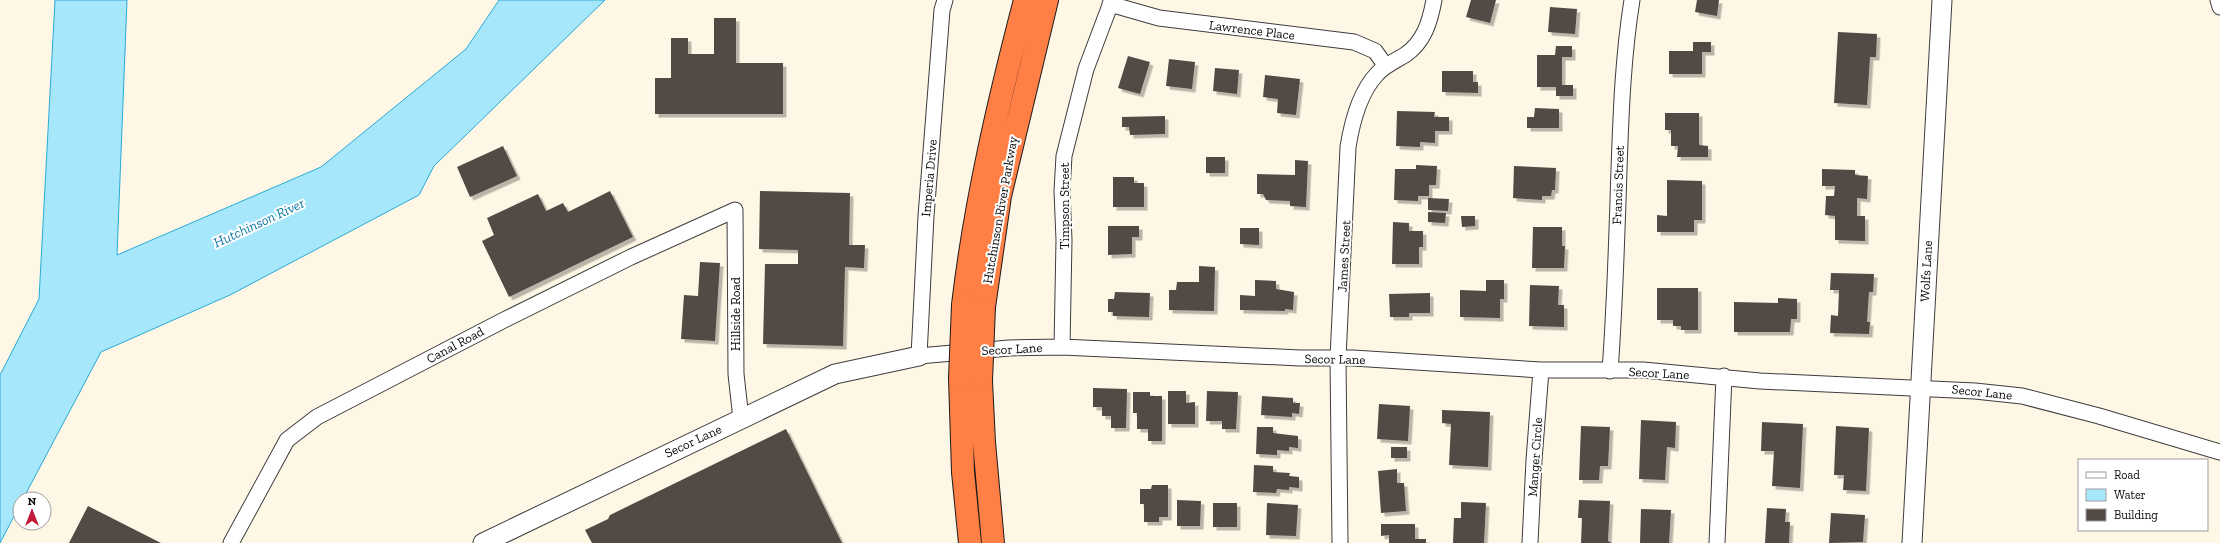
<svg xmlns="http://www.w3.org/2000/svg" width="2220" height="543" viewBox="0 0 2220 543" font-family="'Zilla Slab',serif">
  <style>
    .water { fill: #a7e7fb; stroke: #28aad7 }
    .building { fill: #534945; filter: url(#shadow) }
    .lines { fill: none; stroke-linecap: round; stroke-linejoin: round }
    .minor-casing { stroke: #3d3d3d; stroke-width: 17 }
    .tertiary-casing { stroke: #3d3d3d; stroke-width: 21 }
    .motorway-casing { stroke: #1b1b1b; stroke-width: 24 }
    .minor { stroke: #fff; stroke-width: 15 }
    .tertiary { stroke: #fff; stroke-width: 19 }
    .motorway { stroke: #ff7f44; stroke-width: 22 }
    .motorway-bridge-casing { stroke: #1b1b1b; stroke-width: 24; stroke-linecap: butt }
    .motorway-bridge { stroke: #ff7f44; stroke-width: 22 }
    .labels { text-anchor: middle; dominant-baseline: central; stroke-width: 4; stroke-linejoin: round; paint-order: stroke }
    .street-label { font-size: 13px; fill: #0a0a0a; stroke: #fff }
    .water-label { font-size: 14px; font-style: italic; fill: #0c76a3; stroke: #fff }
  </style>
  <defs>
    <filter id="shadow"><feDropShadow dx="3.5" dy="3.5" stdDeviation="0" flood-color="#0004"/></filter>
  </defs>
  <rect width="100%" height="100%" fill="#fff7e6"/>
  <path class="water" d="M55 0H127L117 255 321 167 466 49 499 0H605L434 166 419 195 230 295 101 352 23 499H20V505L0 543V375L39 299Z"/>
  <path class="building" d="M1471 0H1496L1490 23 1466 17Z
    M1697 0H1719L1717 16 1695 12Z
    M1550 7 1577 9 1575 34 1548 32Z
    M714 18H736V63H783V114H655V78H671V38H688V54H714Z
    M1838 32 1877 34 1876 57H1870L1867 105 1834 103Z
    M1693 42H1711V52H1702V74H1669V51H1693Z
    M1556 46H1572V57H1562V85H1573V96H1556V87H1537V55H1555Z
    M1128 56 1150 62 1140 94 1118 88Z
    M1169 59 1195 62 1192 89 1166 86Z
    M1215 68 1239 70 1237 94 1213 91Z
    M1442 71H1473V82H1478V93L1442 92Z
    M1265 75 1300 79 1296 115 1277 113 1278 99 1263 97Z
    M1535 108 1559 109V128H1527V117H1534Z
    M1397 111 1435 112 1434 117H1449V131H1435V143L1420 142V147L1396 146Z
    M1665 113H1699V145L1708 146V157H1677L1678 146H1671V130H1665Z
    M1165 116V134L1130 135 1129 127H1122V117Z
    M503 146 517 176 470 197 457 167Z
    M1206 157H1225V173H1206Z
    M1295 160 1308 161 1306 207 1290 206V201L1266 200 1263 194H1257V174L1295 175Z
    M1416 165 1437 166 1436 185H1429V196H1418V201L1394 200 1395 169H1416Z
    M1514 166 1556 168 1555 190H1552L1551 196H1542V200L1513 198Z
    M1822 169 1855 170V175L1868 176 1867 199 1857 198V216H1865V241L1835 240V216L1825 215 1826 196H1834L1835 186H1822Z
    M1113 177H1134V183H1144V207H1113Z
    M1667 180 1702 181V220H1694V232H1657V215L1667 216Z
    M610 191 633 237 509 297 482 241 494 235 487 218 538 194 546 211 563 203 568 212Z
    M760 191 850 193 849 245H865L864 268 845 267 843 346 763 344 765 264H798V250L759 249Z
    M1428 198 1449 199 1448 211 1428 210Z
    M1428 212 1446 213 1445 223 1428 222Z
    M1461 216H1475V226L1462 227Z
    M1393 222 1409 223V231H1423V247H1419V264H1392Z
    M1108 226H1139V237H1132V254L1108 255Z
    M1533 227H1562V246H1565L1564 268H1532Z
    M1240 228H1259V245L1240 244Z
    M700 262 720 263 715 341 681 339 684 295 698 296Z
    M1199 266 1215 267 1214 311 1169 310V290H1176L1177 282H1199Z
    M1831 273 1874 274 1873 292H1869L1867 322H1870L1869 334 1830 333 1831 315 1838 316 1839 290H1830Z
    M1255 280 1276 281V289L1294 292 1293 310 1285 309V311L1240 310V295L1255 296Z
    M1486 280H1504V299H1500V318L1460 317V290L1486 291Z
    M1530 285 1559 286 1558 305H1564V327L1529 326Z
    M1657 288H1698V330H1681V326H1673V320H1657Z
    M1115 292 1150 293 1149 317 1113 316V312H1108V299H1114Z
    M1430 293V313H1409V317H1390L1389 294Z
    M1778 298 1797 299V319H1791L1790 332H1734V302L1778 303Z
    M1093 388 1127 389 1126 428H1111V416H1102V407H1093Z
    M1168 391H1186V403L1195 402V424H1168Z
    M1207 391 1238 392 1236 429H1222V421H1206Z
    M1133 392H1150V396H1162V441H1148V429H1137V413H1133Z
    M1262 396 1293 398V403H1300L1299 414 1292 413V417L1261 415Z
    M1379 404 1410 406 1408 441 1377 439Z
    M1442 410 1490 412 1488 467 1449 465 1451 424 1442 423Z
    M1641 420 1676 422 1675 448 1667 447 1665 480 1639 479Z
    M1762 422 1803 424 1800 488 1772 486 1774 451H1761Z
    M1581 426 1610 427 1608 466H1600L1599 480H1579Z
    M1836 426 1869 428 1866 491 1843 490 1844 475H1834Z
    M1257 427H1273V433L1298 436V448L1289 447V451L1277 450V455L1256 454Z
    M786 429 842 543H592L585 530 608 519 610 515Z
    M1391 447H1407V458H1391Z
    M1254 465 1273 466V472L1290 473 1289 476 1299 477V488L1289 487V490L1277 489 1276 493 1253 492Z
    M1397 469V483H1404L1406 511 1381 513 1378 471Z
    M1152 485H1168V517H1159V522H1144V504H1140V489H1151Z
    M1177 500 1201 501 1200 526H1177Z
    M1579 500 1610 501 1608 541 1612 543H1581L1582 518H1578Z
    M1461 502 1486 503 1484 543H1453L1454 518H1461Z
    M1213 503H1237V527H1213Z
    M1267 503 1298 505 1296 536 1266 535Z
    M88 506 161 543H69Z
    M1767 508 1786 509 1785 522H1790L1789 543H1765Z
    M1641 509 1671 510 1669 543H1640Z
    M1831 513 1865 515 1863 542 1829 543Z
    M1381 524H1415V539H1426V543H1389V535L1381 536Z"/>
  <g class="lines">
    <defs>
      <path id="minor" d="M945 0 942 10 926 216 919 356 1009 348 1062 347 1300 358H1353L1541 370H1643L1760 381 1975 391 2022 396 2099 416 2220 452
        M2218 0 2220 7
        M1110 4 1159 18 1354 42 1375 51 1385 65
        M1062 347 1064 240 1062 191 1064 156 1086 69 1112 0
        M1610 371C1615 304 1617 236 1619 169 1621 112 1623 56 1632 0
        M231 543 287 440 317 417 504 320 631 257 735 210 736 374 741 419
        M1340 543 1338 358 1348 147C1352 122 1359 93 1377 74 1385 65 1395 61 1405 55 1424 42 1430 22 1434 0
        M1530 543 1534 460 1541 370
        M1717 543 1724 376"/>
      <path id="tertiary" d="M483 543 835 374 919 356
        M1912 543 1942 0"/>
      <path id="motorway" d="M963 305C975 202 999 100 1025 0
        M984 307 1000 196 1047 0
        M960 378 963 472 970 543
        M981 381 984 442 993 543"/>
    </defs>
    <use href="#minor" class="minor-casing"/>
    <use href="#tertiary" class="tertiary-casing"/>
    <use href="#motorway" class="motorway-casing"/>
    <use href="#minor" class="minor"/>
    <use href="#tertiary" class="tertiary"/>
    <use href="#motorway" class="motorway"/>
    <defs>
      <path id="motorway-bridge" d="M960 378 963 305
        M981 381 984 307"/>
    </defs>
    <use href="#motorway-bridge" class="motorway-bridge-casing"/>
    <use href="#motorway-bridge" class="motorway-bridge"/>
  </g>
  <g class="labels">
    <g class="street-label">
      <text transform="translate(1252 30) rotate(7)">Lawrence Place</text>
      <text transform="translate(929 178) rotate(-85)">Imperia Drive</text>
      <text transform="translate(1618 185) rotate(-88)">Francis Street</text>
      <text transform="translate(1064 206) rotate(-90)">Timpson Street</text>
      <text transform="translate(1000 210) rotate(-80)">Hutchinson River Parkway</text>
      <text transform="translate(1344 256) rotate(-87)">James Street</text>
      <text transform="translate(1926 271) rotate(-87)">Wolfs Lane</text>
      <text transform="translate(735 314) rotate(-90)">Hillside Road</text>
      <text transform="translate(455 345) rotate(-28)">Canal Road</text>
      <text transform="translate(1012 349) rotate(-3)">Secor Lane</text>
      <text transform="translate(1335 359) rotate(1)">Secor Lane</text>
      <text transform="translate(1659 373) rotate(3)">Secor Lane</text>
      <text transform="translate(1982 392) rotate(6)">Secor Lane</text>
      <text transform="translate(693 441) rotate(-25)">Secor Lane</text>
      <text transform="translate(1535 457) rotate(-86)">Manger Circle</text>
    </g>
    <g class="water-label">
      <text transform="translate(259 223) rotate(-25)">Hutchinson River</text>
    </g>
  </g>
  <rect x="2078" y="459" width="130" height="72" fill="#ffffff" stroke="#9d9d9d"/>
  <rect x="2086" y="472" width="20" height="6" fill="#ffffff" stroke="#9d9d9d"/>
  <text x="2114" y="479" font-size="12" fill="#0a0a0a">Road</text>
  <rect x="2086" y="489" width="20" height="12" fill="#a7e7fb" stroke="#9d9d9d"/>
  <text x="2114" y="499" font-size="12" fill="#0a0a0a">Water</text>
  <rect x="2086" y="509" width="20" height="12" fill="#534945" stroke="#9d9d9d"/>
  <text x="2114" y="519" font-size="12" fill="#0a0a0a">Building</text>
  <g transform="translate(32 511)"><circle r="19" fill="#ffffff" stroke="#9d9d9d"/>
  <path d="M0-3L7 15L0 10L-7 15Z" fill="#c21939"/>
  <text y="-6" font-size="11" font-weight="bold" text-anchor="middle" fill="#0a0a0a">N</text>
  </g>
</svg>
